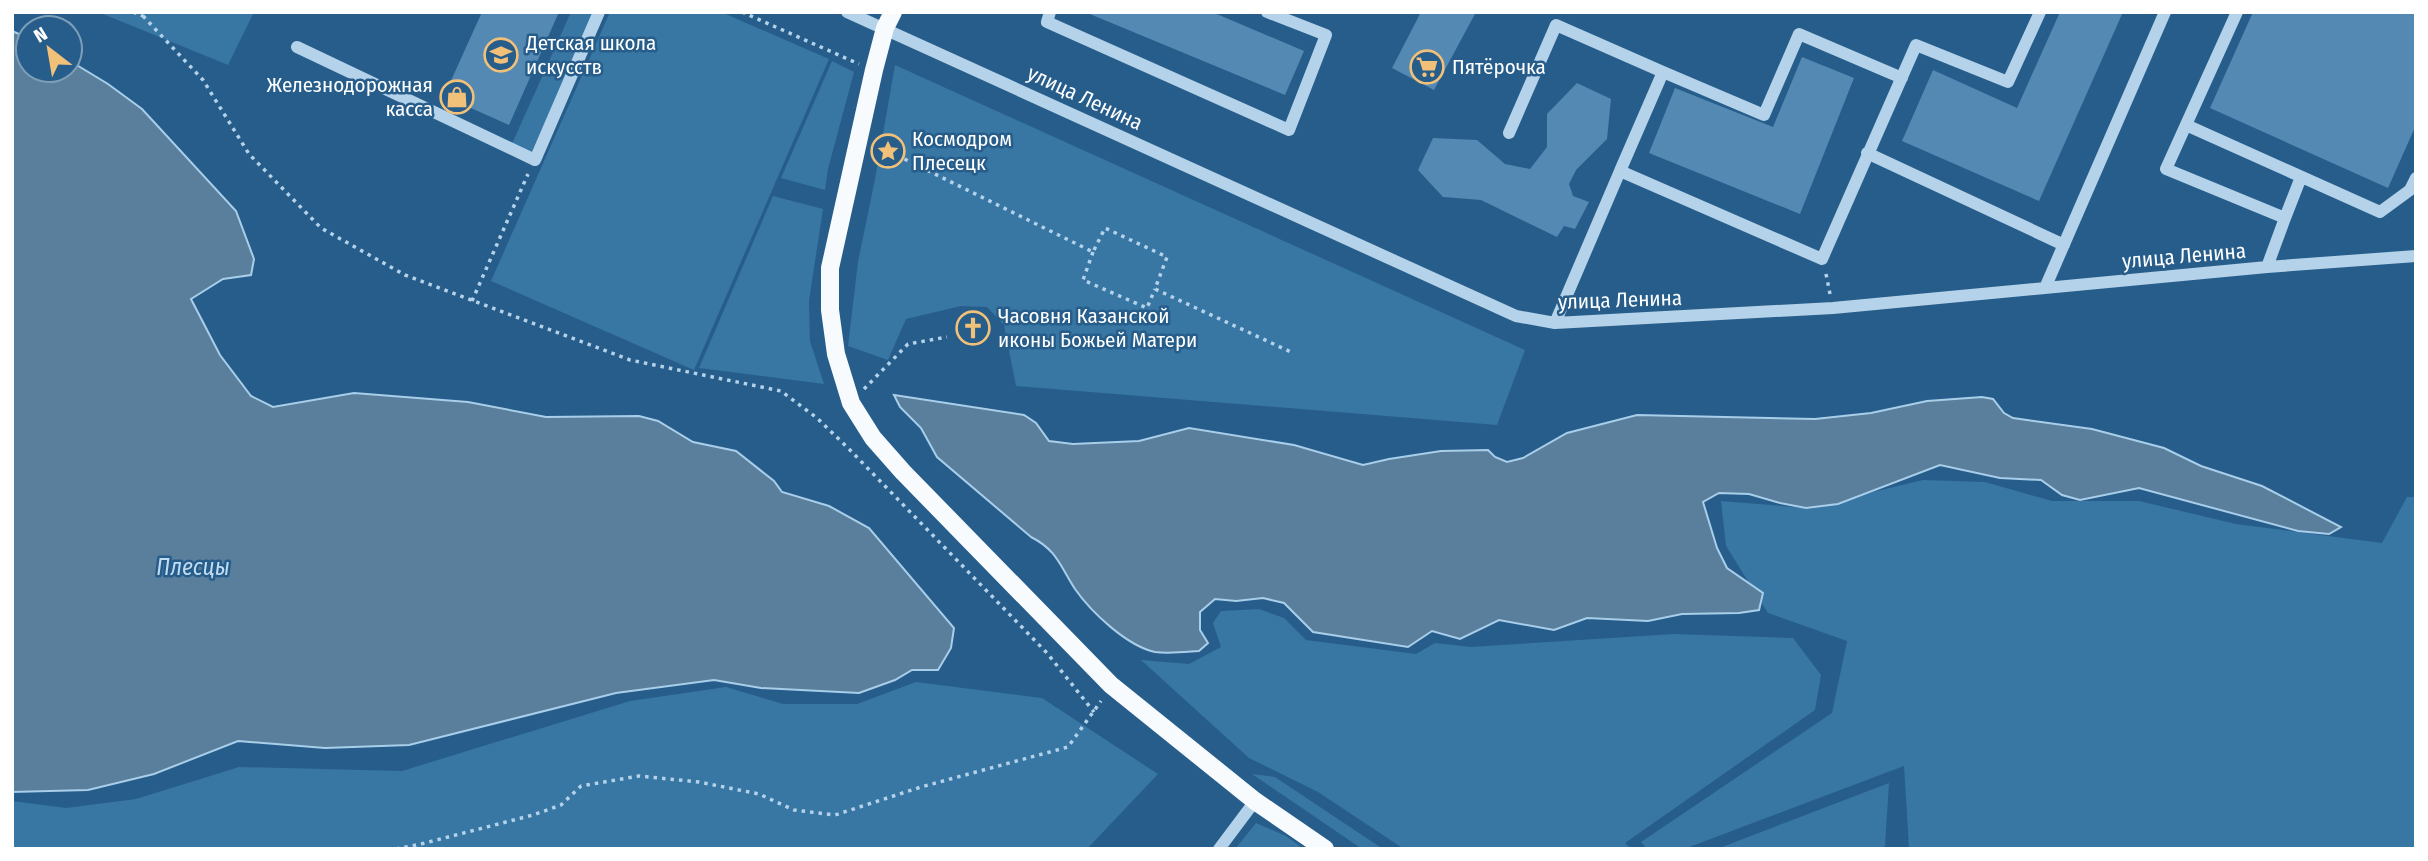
<svg xmlns="http://www.w3.org/2000/svg" width="2428" height="861" viewBox="0 0 2428 861" font-family="'Fira Sans Condensed',sans-serif">
  <style>
    .green { fill: #3876a4 }
    .water { fill: #5a7f9d; stroke: #a8ceea; stroke-width: 2 }
    .building { fill: #5389b2 }
    .lines { fill: none; stroke-linecap: round; stroke-linejoin: round }
    .path { stroke: #b4d2e9; stroke-width: 3.5; stroke-dasharray: 3.5 5; stroke-linecap: butt }
    .minor { stroke: #b4d2e9; stroke-width: 12 }
    .major { stroke: #f7fbfe; stroke-width: 18 }
    .labels { text-anchor: middle; dominant-baseline: central; stroke-width: 5; stroke-linejoin: round; paint-order: stroke }
    .poi-label { font-size: 21px; fill: #fff; stroke: #275d8a; text-anchor: start }
    .street-label { font-size: 21px; fill: #fff; stroke: #275d8a }
    .water-label { font-size: 23px; font-style: italic; fill: #c0dcf1; stroke: #275d8a }
  </style>
  <rect width="100%" height="100%" fill="#275d8a"/>
  <path class="green" d="M98 12H254L228 65Z
    M571 12H595L530 155 511 146Z
    M610 12H721L829 59 694 370 491 281Z
    M832 61 854 72 828 169 825 190 781 178Z
    M895 65 1525 350 1497 425 1016 386 1004 325 987 307 961 306 906 319 888 360 848 346 858 262 875 179Z
    M773 196 823 209 809 301 810 341 824 384 699 368Z
    M1923 480 1985 482 2052 501H2139L2236 524 2382 543 2407 497H2416V849H1909L1904 766 1684 849H1647L1641 842 1832 713 1847 641 1768 613 1726 546 1721 501 1806 508Z
    M1259 609 1284 618 1306 640 1416 654 1435 643 1471 647 1674 634 1793 638 1821 675 1815 710 1625 843 1631 849H1404L1318 792 1249 758 1141 660 1189 664 1221 647 1213 623 1221 611Z
    M916 682 1042 698 1158 774 1087 849H12V801L66 808 136 799 239 767 402 771 630 701 726 687 783 704H857Z
    M1252 774 1275 777 1383 849H1362Z
    M1889 783 1885 846 1881 849H1717Z
    M1256 823 1286 836 1304 849H1235Z"/>
  <path class="water" d="M12 31 28 38V70H70V61L108 84 142 109 236 211 254 259 251 275 223 279 191 299 220 355 251 396 273 407 354 393 468 402 546 417 639 416 658 421 693 442 736 451 774 481 782 492 829 506 869 528 954 628 951 648 938 670H912L895 680 859 693 761 688 714 680 616 693 409 745 325 748 238 741 154 774 88 790 12 792Z
    M894 395 1024 415 1036 423 1049 441 1073 444 1139 441 1189 428 1294 445 1363 465 1389 459 1441 451 1488 450 1495 457 1507 462 1523 458 1567 433 1637 415 1815 419 1871 413 1927 401 1982 397 1993 399 2004 413 2013 418 2092 429 2164 448 2201 466 2262 486 2341 527 2329 534 2298 531 2139 488 2080 500 2062 495 2041 480 2000 478 1940 465 1838 504 1806 508 1780 503 1749 494 1719 493 1703 502 1717 548 1727 568 1763 593 1759 610 1739 613 1682 614 1648 621 1587 618 1554 630 1499 620 1460 639 1432 631 1408 647 1313 632 1284 603 1263 598 1236 601 1215 599 1200 612V630L1208 643 1199 651C1185 652 1169 654 1155 652 1127 646 1091 612 1075 589 1060 566 1057 550 1031 537L937 457 921 428 900 407Z"/>
  <path class="building" d="M482 12H559L509 125 444 96Z
    M1085 12H1212L1304 51 1285 95Z
    M1421 12H1476L1434 90 1392 68Z
    M2060 12H2123L2039 201 1902 141 1933 70 2017 108Z
    M2253 12H2416V125L2388 188 2210 108Z
    M1802 57 1854 78 1800 214 1649 153 1675 88 1773 127Z
    M1577 83 1611 99 1607 139 1576 170 1569 184 1573 196 1589 202 1575 229 1564 226 1557 237 1481 200 1443 197 1418 170 1433 138 1477 140 1505 164 1530 169 1547 147V114Z
    M983 314 986 329 965 334 962 319Z"/>
  <g class="lines">
    <path class="path" d="M133 12 143 16 145 12
      M742 12 859 64
      M143 16 203 80 249 154 321 228 405 275 630 360 781 391 817 418 849 449 1047 653 1094 712
      M874 144 1093 252 1105 228 1167 257 1155 289 1291 352
      M1093 252 1083 280 1147 308 1155 289
      M1826 274 1830 294
      M472 301 528 174
      M864 389 908 344 947 337
      M396 849 421 844 533 815 561 805 581 786 639 776 699 782 759 794 794 810 835 815 921 787 1068 747 1101 701"/>
    <path class="minor" d="M847 12 1516 316 1555 323 1833 308 2267 267 2416 256
      M1050 12 1047 22 1289 130 1326 35 1267 12
      M2237 12 2166 169 2285 218 2267 267
      M297 47 535 160 599 12
      M1902 78 1799 34 1764 115 1663 72 1620 171 1822 259 1916 45 2008 82 2040 12
      M2186 125 2380 212 2410 190 2416 178
      M1509 133 1556 25 1663 72
      M1867 153 2064 245
      M2285 218 2301 177
      M2045 288 2165 12
      M1555 323 1620 171
      M1219 849 1255 801"/>
    <path class="major" d="M893 12 885 28 874 70 830 268V310L836 354 851 403 873 438 903 472 1111 685 1255 801 1325 849"/>
  </g>
  <defs>
    <symbol id="school-ring" viewBox="-11 -11 22 22"><circle r="9.5" fill="#275d8a" stroke="#f2c179" stroke-width="1.5"/><path d="M0-5L7-2L0 1L-7-2ZM-4 1L0 2.5L4 1V4Q0 6-4 4Z" fill="#f2c179"/></symbol>
    <symbol id="supermarket-ring" viewBox="-11 -11 22 22"><circle r="9.5" fill="#275d8a" stroke="#f2c179" stroke-width="1.5"/><path d="M-6-5.5h2.5l.6 2H6L4.5 2H-2.5L-4.4-4H-6ZM-1.5 3.2a1.3 1.3 0 1 0 .1 0ZM3 3.2a1.3 1.3 0 1 0 .1 0Z" fill="#f2c179"/></symbol>
    <symbol id="shop-ring" viewBox="-11 -11 22 22"><circle r="9.5" fill="#275d8a" stroke="#f2c179" stroke-width="1.5"/><path d="M-5-2.5h2.3a2.7 3.5 0 0 1 5.4 0H5L5.5 6h-11ZM-1.5-2.5h3a1.5 2.3 0 0 0-3 0Z" fill="#f2c179"/></symbol>
    <symbol id="sight-ring" viewBox="-11 -11 22 22"><circle r="9.5" fill="#275d8a" stroke="#f2c179" stroke-width="1.5"/><path d="M0-6L1.8-2.2L6-1.7L2.9 1.2L3.7 5.4L0 3.3L-3.7 5.4L-2.9 1.2L-6-1.7L-1.8-2.2Z" fill="#f2c179"/></symbol>
    <symbol id="church-ring" viewBox="-11 -11 22 22"><circle r="9.5" fill="#275d8a" stroke="#f2c179" stroke-width="1.5"/><path d="M-1.2-6h2.4v3.5h3.3v2.4h-3.3V6h-2.4V-.1h-3.3v-2.4h3.3Z" fill="#f2c179"/></symbol>
  </defs>
  <g fill-rule="evenodd">
    <use href="#school-ring" x="482" y="36" width="38" height="38"/>
    <use href="#supermarket-ring" x="1408" y="48" width="38" height="38"/>
    <use href="#shop-ring" x="438" y="78" width="38" height="38"/>
    <use href="#sight-ring" x="869" y="132" width="38" height="38"/>
    <use href="#church-ring" x="954" y="309" width="38" height="38"/>
  </g>
  <g class="labels">
    <g class="poi-label">
      <text x="526" y="43">Детская школа<tspan x="526" dy="24">искусств</tspan></text>
      <text x="1452" y="67">Пятёрочка</text>
      <text x="433" y="85" text-anchor="end">Железнодорожная<tspan x="433" dy="24">касса</tspan></text>
      <text x="912" y="139">Космодром<tspan x="912" dy="24">Плесецк</tspan></text>
      <text x="998" y="316">Часовня Казанской<tspan x="998" dy="24">иконы Божьей Матери</tspan></text>
    </g>
    <g class="street-label">
      <text transform="translate(1085 98) rotate(25)">улица Ленина</text>
      <text transform="translate(2184 256) rotate(-5)">улица Ленина</text>
      <text transform="translate(1620 300) rotate(-2)">улица Ленина</text>
    </g>
    <g class="water-label">
      <text x="193" y="567">Плесцы</text>
    </g>
  </g>
  <rect width="2428" height="861" fill="none" stroke="#ffffff" stroke-width="28"/>
  <g transform="translate(49 49) rotate(329)"><circle r="33" fill="#275d8a" stroke="#7d9eb9" stroke-width="2"/>
  <path d="M0-5L12 26L0 18L-12 26Z" fill="#f2c179"/>
  <text y="-10" font-size="19" font-weight="bold" text-anchor="middle" fill="#ffffff">N</text>
  </g>
</svg>
